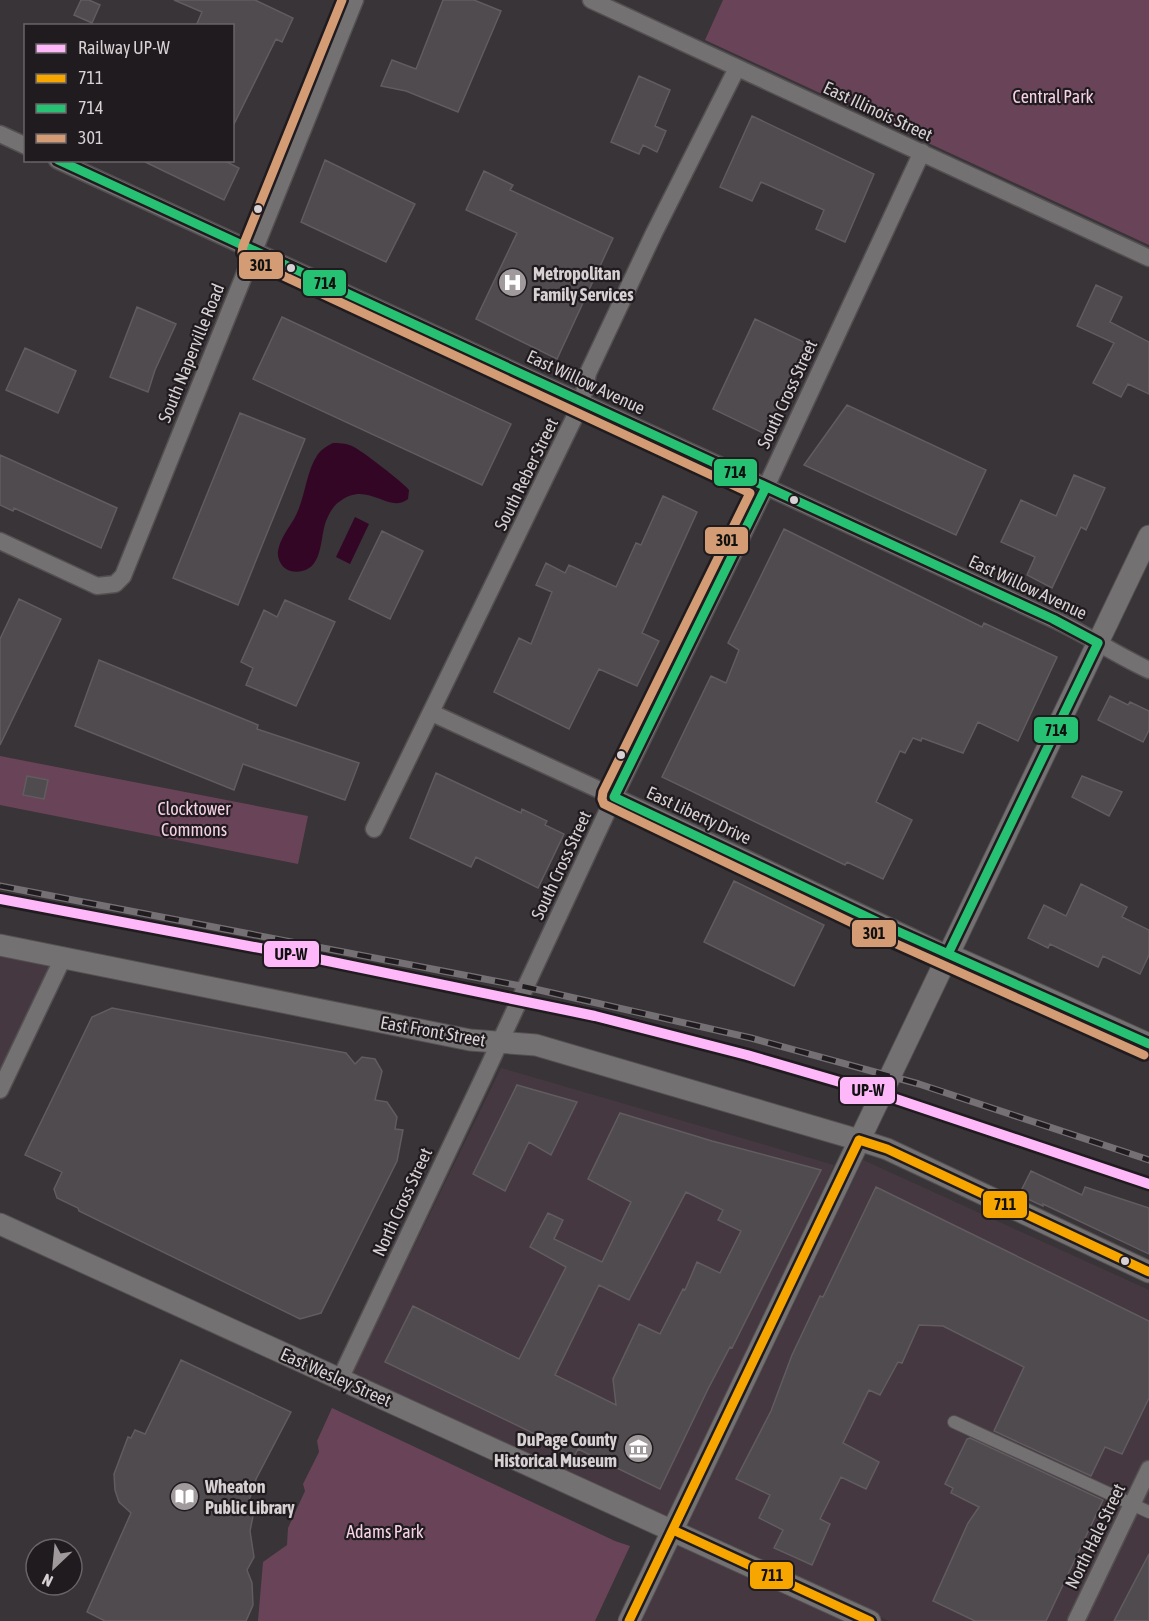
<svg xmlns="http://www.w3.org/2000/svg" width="1149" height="1621" viewBox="0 0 1149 1621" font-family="'Asap Condensed',sans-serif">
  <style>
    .built { fill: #463840 }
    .green { fill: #694459 }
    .water { fill: #340626 }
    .building { fill: #4f4b4e; stroke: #605c5f; stroke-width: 1.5; fill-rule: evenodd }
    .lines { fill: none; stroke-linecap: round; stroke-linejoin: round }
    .pedestrian-casing { stroke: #545052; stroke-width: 14 }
    .minor-casing { stroke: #545052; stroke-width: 19 }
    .tertiary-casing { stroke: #545052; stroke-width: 23 }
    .pedestrian { stroke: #747173; stroke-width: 12 }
    .minor { stroke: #747173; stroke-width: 16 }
    .tertiary { stroke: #747173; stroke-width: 21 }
    .rail-casing { stroke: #747073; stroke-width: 7 }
    .rail { stroke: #201b1e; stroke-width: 4.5; stroke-dasharray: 14; stroke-linecap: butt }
    .bus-1-casing { stroke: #201b1e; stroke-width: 14 }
    .bus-2-casing { stroke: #201b1e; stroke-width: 14 }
    .bus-3-casing { stroke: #201b1e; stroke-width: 14 }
    .bus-1 { stroke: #f7a600; stroke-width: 9 }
    .bus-2 { stroke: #26c172; stroke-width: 9 }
    .bus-3 { stroke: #d39c74; stroke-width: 9 }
    .rail-1-casing { stroke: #201b1e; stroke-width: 15 }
    .rail-1 { stroke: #feb8fa; stroke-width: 10 }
    .bus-dot { fill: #d7d1d4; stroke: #201b1e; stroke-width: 2 }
    .labels { text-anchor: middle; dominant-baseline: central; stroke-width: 4.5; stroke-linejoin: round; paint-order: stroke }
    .park-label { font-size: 18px; fill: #f7d2e6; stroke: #201b1e }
    .street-label { font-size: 18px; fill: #d7d1d4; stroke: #201b1e }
    .poi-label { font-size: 18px; font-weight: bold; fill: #d7d1d4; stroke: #201b1e; text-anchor: start }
    .line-badge { stroke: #201b1e; stroke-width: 2 }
    .pale-badge-label { font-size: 16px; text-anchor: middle; font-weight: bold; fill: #111 }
  </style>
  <rect width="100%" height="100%" fill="#393437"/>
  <path class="built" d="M0 956 50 966 0 1069Z
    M501 1068 834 1165 670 1519 352 1374Z
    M863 1160 1149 1290V1621H889L687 1527Z
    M677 1544 844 1621H640Z"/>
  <path class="green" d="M723 0H1149V245L705 40Z
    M0 756 308 816 298 864 0 805Z
    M332 1408 615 1541 630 1546 595 1621H258L263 1562 287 1545 288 1528 305 1491 303 1484 319 1452 317 1441Z"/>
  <path class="water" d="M333 443C339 443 345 443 352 446 360 449 405 484 409 490L408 499C388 515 368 479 339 502 333 506 329 514 326 521 320 537 323 567 302 571 298 572 292 572 288 570 281 567 277 558 278 551 280 539 288 529 294 519 306 498 305 473 318 454 322 449 327 446 333 443Z
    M355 517 369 524 350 564 336 557Z"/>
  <path class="building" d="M81 0H89L100 5 92 23 74 15Z
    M174 0H255L293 18 282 42 276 39 232 128V26H196L202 12Z
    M443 0H474L501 11 458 112 406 91 381 86 392 60 416 69Z
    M639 76 670 90 655 126 666 131 657 152 643 145 639 154 611 142Z
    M752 116 874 174 845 242 816 229 824 210 761 182 752 201 720 187Z
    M141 160H223L239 168 224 200Z
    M325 160 415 204 386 262 301 222Z
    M484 171 513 185 510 190 613 238 557 359 476 319 517 233 466 210Z
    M1096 285 1122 297 1110 322 1149 342V394L1128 384 1121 397 1093 383 1114 343 1077 326Z
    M137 307 176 324 155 370 148 392 110 377Z
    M282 317 511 424 482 485 253 379Z
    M755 319 808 344 765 434 713 409Z
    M25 348 76 371 58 413 6 390Z
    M847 405 986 470 956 535 804 465Z
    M240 413 305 439 238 605 173 578Z
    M0 455 117 508 101 548 14 508 13 511 0 505Z
    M1074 475 1105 488 1086 530 1081 527 1052 588 1027 575 1035 557 1001 542 1021 500 1056 516Z
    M663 496 697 512 642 633 659 641 637 686 599 669 569 729 494 692 519 638 531 644 552 592 536 585 546 563 565 573 569 565 616 587 636 543 641 545Z
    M784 529 982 627 984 623 1057 657 1018 741 978 722 963 753 922 738 921 741 913 738 905 753 900 751 876 802 912 820 883 879 847 862 845 865 662 777 711 676 726 683 739 650 728 643Z
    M382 531 423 551 390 619 349 599Z
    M19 599 61 619 0 745V639Z
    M285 600 335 622 296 706 246 685 253 668 241 662 264 610 277 617Z
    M99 660 258 725 257 729 359 763 345 800 243 764 234 790 75 726Z
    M1110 696 1128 705 1130 702 1149 711V730L1143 742 1098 720Z
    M436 773 521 813 522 809 547 821 545 825 564 834 538 888 476 857 471 867 410 838Z
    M27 776 48 780 44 799 23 795Z
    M1082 776 1122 792 1109 816 1072 797Z
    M734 881 824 925 794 986 704 942Z
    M1081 884 1127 907 1122 917 1149 930V955L1140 974 1103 956 1098 967 1050 944 1048 948 1028 938 1044 905 1066 916Z
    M112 1008 346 1053 355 1064 362 1057 375 1059 382 1071 375 1100 387 1102 397 1117 395 1129 403 1130 397 1161 321 1313 300 1319 79 1211 78 1208 57 1198 54 1189 62 1172 25 1155 92 1017Z
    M517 1085 577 1102 551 1155 529 1142 505 1191 473 1174Z
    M620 1113 712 1141 821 1170 732 1348 730 1347 708 1389 660 1489 578 1449 574 1457 533 1437 535 1434 385 1362 413 1306 519 1359 566 1267 530 1247 548 1213 563 1220 554 1239 602 1262 631 1202 588 1179ZM686 1192 723 1210 718 1220 741 1231 720 1273 697 1262 685 1290 683 1289 660 1334 639 1324 613 1379 616 1405 555 1375 599 1285 629 1300Z
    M1031 1171 1082 1195 1085 1187 1149 1208V1254L1043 1204V1206L1019 1195Z
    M876 1187 1149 1321V1398L1122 1454 1105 1447 1091 1476 994 1431 1024 1367 943 1326 919 1325 902 1363 898 1362 880 1395 869 1390 843 1443 879 1462 866 1489 841 1477 820 1519 830 1524 812 1565 774 1548 783 1530 759 1518 770 1495 736 1479 771 1411 792 1355 820 1296 823 1297Z
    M181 1360 291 1412 256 1479 247 1507 253 1516 250 1531 254 1557 247 1570 252 1583 253 1605 246 1621H105L87 1612 131 1513 119 1502 115 1490 114 1474 128 1437 131 1438 135 1430 145 1434Z
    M970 1438 1103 1500 1046 1621H975L933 1601 968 1523 979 1507 951 1493 953 1488 945 1484 967 1439Z
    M1149 1554V1621H1114Z"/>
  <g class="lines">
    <defs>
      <path id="pedestrian" d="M954 1422 1149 1512"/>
      <path id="minor" d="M591 0 1149 258
        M0 134 26 146
        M57 160 1053 619C1086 634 1116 655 1149 670
        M0 541 97 586 115 584 123 576 355 0
        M432 713 641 809 948 954
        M374 829 582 402 588 373 654 233 737 68
        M0 1090 63 958
        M340 1379 485 1074 614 797 766 487 922 152
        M1076 1621 1149 1469"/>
      <path id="tertiary" d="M0 945 470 1040 536 1045 859 1140 887 1149 1149 1272
        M948 954 1149 1044
        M0 1224 870 1621
        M629 1621 1149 536"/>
    </defs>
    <use href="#pedestrian" class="pedestrian-casing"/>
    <use href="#minor" class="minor-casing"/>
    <use href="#tertiary" class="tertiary-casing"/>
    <use href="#pedestrian" class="pedestrian"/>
    <use href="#minor" class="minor"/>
    <use href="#tertiary" class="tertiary"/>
    <defs>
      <path id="rail" d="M0 886 526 987 751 1038 919 1084 1149 1160"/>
    </defs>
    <use href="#rail" class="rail-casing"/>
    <use href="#rail" class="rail"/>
    <defs>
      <path id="bus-1" d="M859 1140 887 1149 1149 1272
        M673 1530 870 1621
        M629 1621 859 1140"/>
      <path id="bus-2" d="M58 160 1053 619 1098 643 948 954
        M766 487 614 797 897 931 1149 1044"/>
      <path id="bus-3" d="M342 0 243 246 242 253 245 258 750 493 603 792 602 799 604 804 892 942 1144 1055"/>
    </defs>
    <use href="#bus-1" class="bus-1-casing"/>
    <use href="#bus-2" class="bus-2-casing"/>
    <use href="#bus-3" class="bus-3-casing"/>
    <use href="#bus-1" class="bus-1"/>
    <use href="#bus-2" class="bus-2"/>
    <use href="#bus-3" class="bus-3"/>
    <defs>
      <path id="rail-1" d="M0 899 318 959 595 1016 747 1055 881 1094 1149 1184"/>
    </defs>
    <use href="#rail-1" class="rail-1-casing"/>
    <use href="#rail-1" class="rail-1"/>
  </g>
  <defs>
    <symbol id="hospital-disc" viewBox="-11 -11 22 22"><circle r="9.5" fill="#a09a9d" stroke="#201b1e"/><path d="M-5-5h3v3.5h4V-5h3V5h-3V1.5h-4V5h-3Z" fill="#fff"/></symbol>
    <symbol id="museum-disc" viewBox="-11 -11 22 22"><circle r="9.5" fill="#a09a9d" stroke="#201b1e"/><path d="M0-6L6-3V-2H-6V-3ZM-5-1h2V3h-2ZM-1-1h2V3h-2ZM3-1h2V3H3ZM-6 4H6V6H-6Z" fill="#fff"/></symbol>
    <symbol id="library-disc" viewBox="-11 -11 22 22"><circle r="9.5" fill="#a09a9d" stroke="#201b1e"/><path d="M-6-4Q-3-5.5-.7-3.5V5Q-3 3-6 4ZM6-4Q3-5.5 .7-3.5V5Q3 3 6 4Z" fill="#fff"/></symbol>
  </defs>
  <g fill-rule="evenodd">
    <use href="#hospital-disc" x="496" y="266" width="33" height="33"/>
    <use href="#museum-disc" x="622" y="1432" width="33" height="33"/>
    <use href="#library-disc" x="168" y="1480" width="33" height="33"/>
  </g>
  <g class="bus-dot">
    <circle cx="258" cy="209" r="5"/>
    <circle cx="291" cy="268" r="5"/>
    <circle cx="794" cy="500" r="5"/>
    <circle cx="621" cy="755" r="5"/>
    <circle cx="1125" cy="1261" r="5"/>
  </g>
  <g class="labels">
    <g class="park-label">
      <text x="1053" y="96">Central Park</text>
      <text x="194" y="808">Clocktower<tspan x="194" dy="21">Commons</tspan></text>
      <text x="385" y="1531">Adams Park</text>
    </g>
    <g class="street-label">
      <text transform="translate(878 111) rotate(25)">East Illinois Street</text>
      <text transform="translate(191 353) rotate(-68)">South Naperville Road</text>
      <text transform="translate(586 382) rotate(25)">East Willow Avenue</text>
      <text transform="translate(787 394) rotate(-65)">South Cross Street</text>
      <text transform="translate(526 474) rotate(-64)">South Reber Street</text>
      <text transform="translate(1028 587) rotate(25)">East Willow Avenue</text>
      <text transform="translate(699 815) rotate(25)">East Liberty Drive</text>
      <text transform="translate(561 865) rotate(-65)">South Cross Street</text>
      <text transform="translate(433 1031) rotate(10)">East Front Street</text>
      <text transform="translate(402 1202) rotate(-65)">North Cross Street</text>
      <text transform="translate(336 1377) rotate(24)">East Wesley Street</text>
      <text transform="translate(1095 1536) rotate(-64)">North Hale Street</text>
    </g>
    <g class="poi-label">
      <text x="533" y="273">Metropolitan<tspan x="533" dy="21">Family Services</tspan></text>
      <text x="617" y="1439" text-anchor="end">DuPage County<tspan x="617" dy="21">Historical Museum</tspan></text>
      <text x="205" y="1486">Wheaton<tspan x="205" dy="21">Public Library</tspan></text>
    </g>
  </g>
  <g class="line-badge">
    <rect x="238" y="251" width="46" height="29" rx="6" fill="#d39c74"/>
    <rect x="302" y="269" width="45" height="28" rx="6" fill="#26c172"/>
    <rect x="713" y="458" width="45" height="29" rx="6" fill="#26c172"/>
    <rect x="704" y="526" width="45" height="29" rx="6" fill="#d39c74"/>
    <rect x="1033" y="716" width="46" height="28" rx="6" fill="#26c172"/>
    <rect x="851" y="919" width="46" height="29" rx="6" fill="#d39c74"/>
    <rect x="263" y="940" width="57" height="28" rx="6" fill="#feb8fa"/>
    <rect x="839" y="1076" width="57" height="29" rx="6" fill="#feb8fa"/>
    <rect x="982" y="1190" width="46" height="29" rx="6" fill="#f7a600"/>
    <rect x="749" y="1561" width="45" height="29" rx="6" fill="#f7a600"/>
  </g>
  <g class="pale-badge-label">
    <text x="261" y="271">301</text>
    <text x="325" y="289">714</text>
    <text x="735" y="478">714</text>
    <text x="727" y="546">301</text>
    <text x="1056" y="736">714</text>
    <text x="874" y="939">301</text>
    <text x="291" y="960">UP-W</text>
    <text x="868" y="1096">UP-W</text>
    <text x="1005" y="1210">711</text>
    <text x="772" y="1581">711</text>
  </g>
  <rect x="24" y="24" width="210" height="138" fill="#201b1e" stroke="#696467" stroke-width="1.5"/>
  <rect x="36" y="44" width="30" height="9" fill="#feb8fa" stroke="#696467" stroke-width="1.5"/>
  <text x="78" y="54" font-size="18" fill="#d7d1d4">Railway UP-W</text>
  <rect x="36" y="74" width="30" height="9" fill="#f7a600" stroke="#696467" stroke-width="1.5"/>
  <text x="78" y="84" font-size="18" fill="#d7d1d4">711</text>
  <rect x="36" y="104" width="30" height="9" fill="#26c172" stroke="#696467" stroke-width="1.5"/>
  <text x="78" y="114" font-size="18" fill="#d7d1d4">714</text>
  <rect x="36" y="134" width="30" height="9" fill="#d39c74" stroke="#696467" stroke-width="1.5"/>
  <text x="78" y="144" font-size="18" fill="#d7d1d4">301</text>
  <g transform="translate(54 1567) rotate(206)"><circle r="28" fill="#201b1e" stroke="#696467" stroke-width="1.5"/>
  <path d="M0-4.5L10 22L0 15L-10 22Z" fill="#a09a9d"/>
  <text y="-9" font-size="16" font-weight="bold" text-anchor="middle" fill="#d7d1d4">N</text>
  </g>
</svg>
